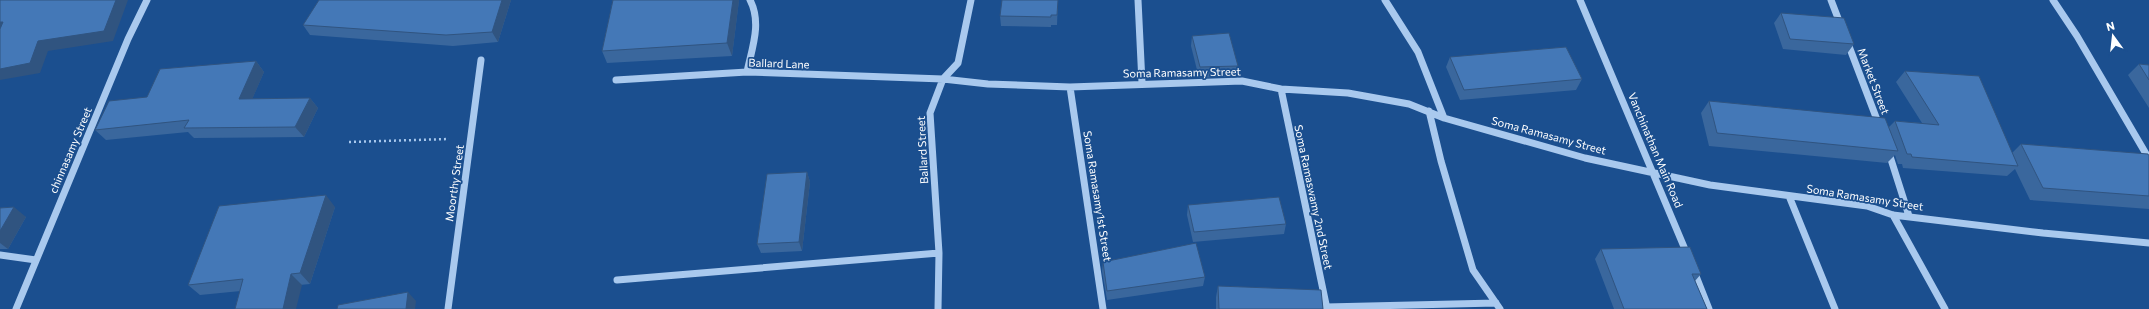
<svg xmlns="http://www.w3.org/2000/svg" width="2149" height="309" viewBox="0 0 2149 309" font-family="Commissioner,sans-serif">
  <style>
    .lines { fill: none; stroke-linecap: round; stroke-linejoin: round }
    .path { stroke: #a9c9ee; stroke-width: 2.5; stroke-dasharray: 2 3; stroke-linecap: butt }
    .minor { stroke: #a9c9ee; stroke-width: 7 }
    .wall { fill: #3a679d }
    .shaded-wall { fill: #305480 }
    .building { fill: #4478b7; stroke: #305480 }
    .labels { text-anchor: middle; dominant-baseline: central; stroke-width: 3.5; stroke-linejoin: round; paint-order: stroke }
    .street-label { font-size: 11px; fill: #fff; stroke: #1b4f8f }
  </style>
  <rect width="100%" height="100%" fill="#1b4f8f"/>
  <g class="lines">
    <path class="path" d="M349 142 449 139"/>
    <path class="minor" d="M1138 0 1142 83
      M1385 0 1418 52 1444 118
      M1580 0 1687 254
      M1831 0 1841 26
      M2053 0 2077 36 2149 159
      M1847 41 1879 125
      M747 72C752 48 762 23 750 0
      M616 80 747 72 943 79 988 84 1070 87 1242 81 1281 89 1348 93 1409 104 1444 118 1585 158 1710 185 1867 206 1893 215 2043 233 2149 243
      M1070 87 1103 309
      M1281 89 1327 309
      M1429 111 1441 161 1473 270 1500 309
      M1888 150 1909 216
      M1789 196 1835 309
      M1893 215 1945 309
      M0 255 36 260
      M1694 271 1709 309
      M617 280 939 253
      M1326 307 1496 303
      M16 309 128 39 147 0
      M448 309 481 60
      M938 309 939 253 930 113 943 79 958 63 971 0"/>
  </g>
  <path class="wall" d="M511 0 498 42 453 46 310 35 303 25Z
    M613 0H739L732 56 607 63 602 51Z
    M1058 0 1057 25H1051V27L1001 26 1000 16Z
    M1781 13 1854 44 1846 55 1783 49 1774 23Z
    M1192 36 1238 66 1236 76 1199 78 1191 46Z
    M1450 57 1582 79 1576 90 1460 100 1446 67Z
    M256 61 264 72 252 99 310 98 318 108 304 137 194 138 188 132 106 140 95 130 147 97Z
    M2139 64 2149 65V108L2128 75Z
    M1905 71 2012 153 2021 144 2149 156V209L2030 200 2015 169 2007 176 1903 168 1902 164H1898L1895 155 1887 163 1709 146 1701 113 1709 101 1889 127 1895 121 1922 123 1896 82Z
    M807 172 810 182 802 251 761 253 757 244Z
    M1188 205 1286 224 1284 234 1193 242 1187 215Z
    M335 207 310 284 200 295 188 285Z
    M0 208 26 217 8 249H0Z
    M1601 249 1701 274 1695 281 1707 309H1614L1595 259Z
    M1103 262 1205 277 1203 286 1107 300 1102 271Z
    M1218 286 1323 309H1216V297Z"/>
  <path class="shaded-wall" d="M116 0H128L113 41 48 51 40 73 0 80V69L38 41Z
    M502 0H511L498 42 492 32Z
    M733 0H739V1L732 56 727 43Z
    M0 22H3L0 34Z
    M256 61 264 72 248 109 239 99Z
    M310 98 318 108 304 137 295 127Z
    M807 172 810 182 802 251 799 242Z
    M326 195 335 207 310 284 300 273Z
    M14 207 26 217 8 249 0 243V231Z
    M291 274 302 285 296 309H283Z
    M408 292 416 301 415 309H406Z"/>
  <path class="building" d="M0 0H116L104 31 38 41 30 63 0 69V29L3 22H0Z
    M319 0H502L492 32 446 35 303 25Z
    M613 0H733L727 43 602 51Z
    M1002 0H1058L1057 15H1051V17L1000 16Z
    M1781 13 1844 18 1854 44 1790 39Z
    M1229 33 1238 66 1200 67 1192 36Z
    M1566 47 1582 79 1464 90 1450 57Z
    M256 61 239 99 310 98 295 127 184 128 189 120 95 130 109 101 147 97 160 69Z
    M2139 64 2149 65V80Z
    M1905 71 1979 76 2018 166 1912 157 1911 154H1907L1895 121 1939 125Z
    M1709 101 1885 118 1898 151 1717 133Z
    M2021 144 2148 154 2149 156V196L2043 188Z
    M807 172 799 242 757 244 767 174Z
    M326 195 300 273 291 274 283 309H235L243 279 188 285 219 206Z
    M1279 197 1286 224 1194 232 1188 205Z
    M14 207 0 231V208Z
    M1196 243 1205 277 1107 291 1103 262Z
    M1690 247 1701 274H1692L1707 309H1624L1601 249Z
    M1218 286 1321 290 1323 309H1219Z
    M408 292 406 309H337L338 305Z"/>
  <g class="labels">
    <g class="street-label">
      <text transform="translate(779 63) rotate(2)">Ballard Lane</text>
      <text transform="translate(1182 72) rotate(-1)">Soma Ramasamy Street</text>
      <text transform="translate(1874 81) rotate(69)">Market Street</text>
      <text transform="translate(1549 135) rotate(15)">Soma Ramasamy Street</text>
      <text transform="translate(70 150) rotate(-67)">chinnasamy Street</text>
      <text transform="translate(922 150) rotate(-93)">Ballard Street</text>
      <text transform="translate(1656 150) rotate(67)">Vanchinathan Main Road</text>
      <text transform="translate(454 183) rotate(-82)">Moorthy Street</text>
      <text transform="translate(1098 196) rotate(81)">Soma Ramasamy1st Street</text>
      <text transform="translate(1314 197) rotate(78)">Soma Ramaswamy 2nd Street</text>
      <text transform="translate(1865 197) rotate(9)">Soma Ramasamy Street</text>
    </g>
  </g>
  <g transform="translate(2113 36) rotate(345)" stroke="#1b4f8f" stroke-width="3" paint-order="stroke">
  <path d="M0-3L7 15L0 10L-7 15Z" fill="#ffffff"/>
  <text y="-6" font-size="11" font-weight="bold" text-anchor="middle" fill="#ffffff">N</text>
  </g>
</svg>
